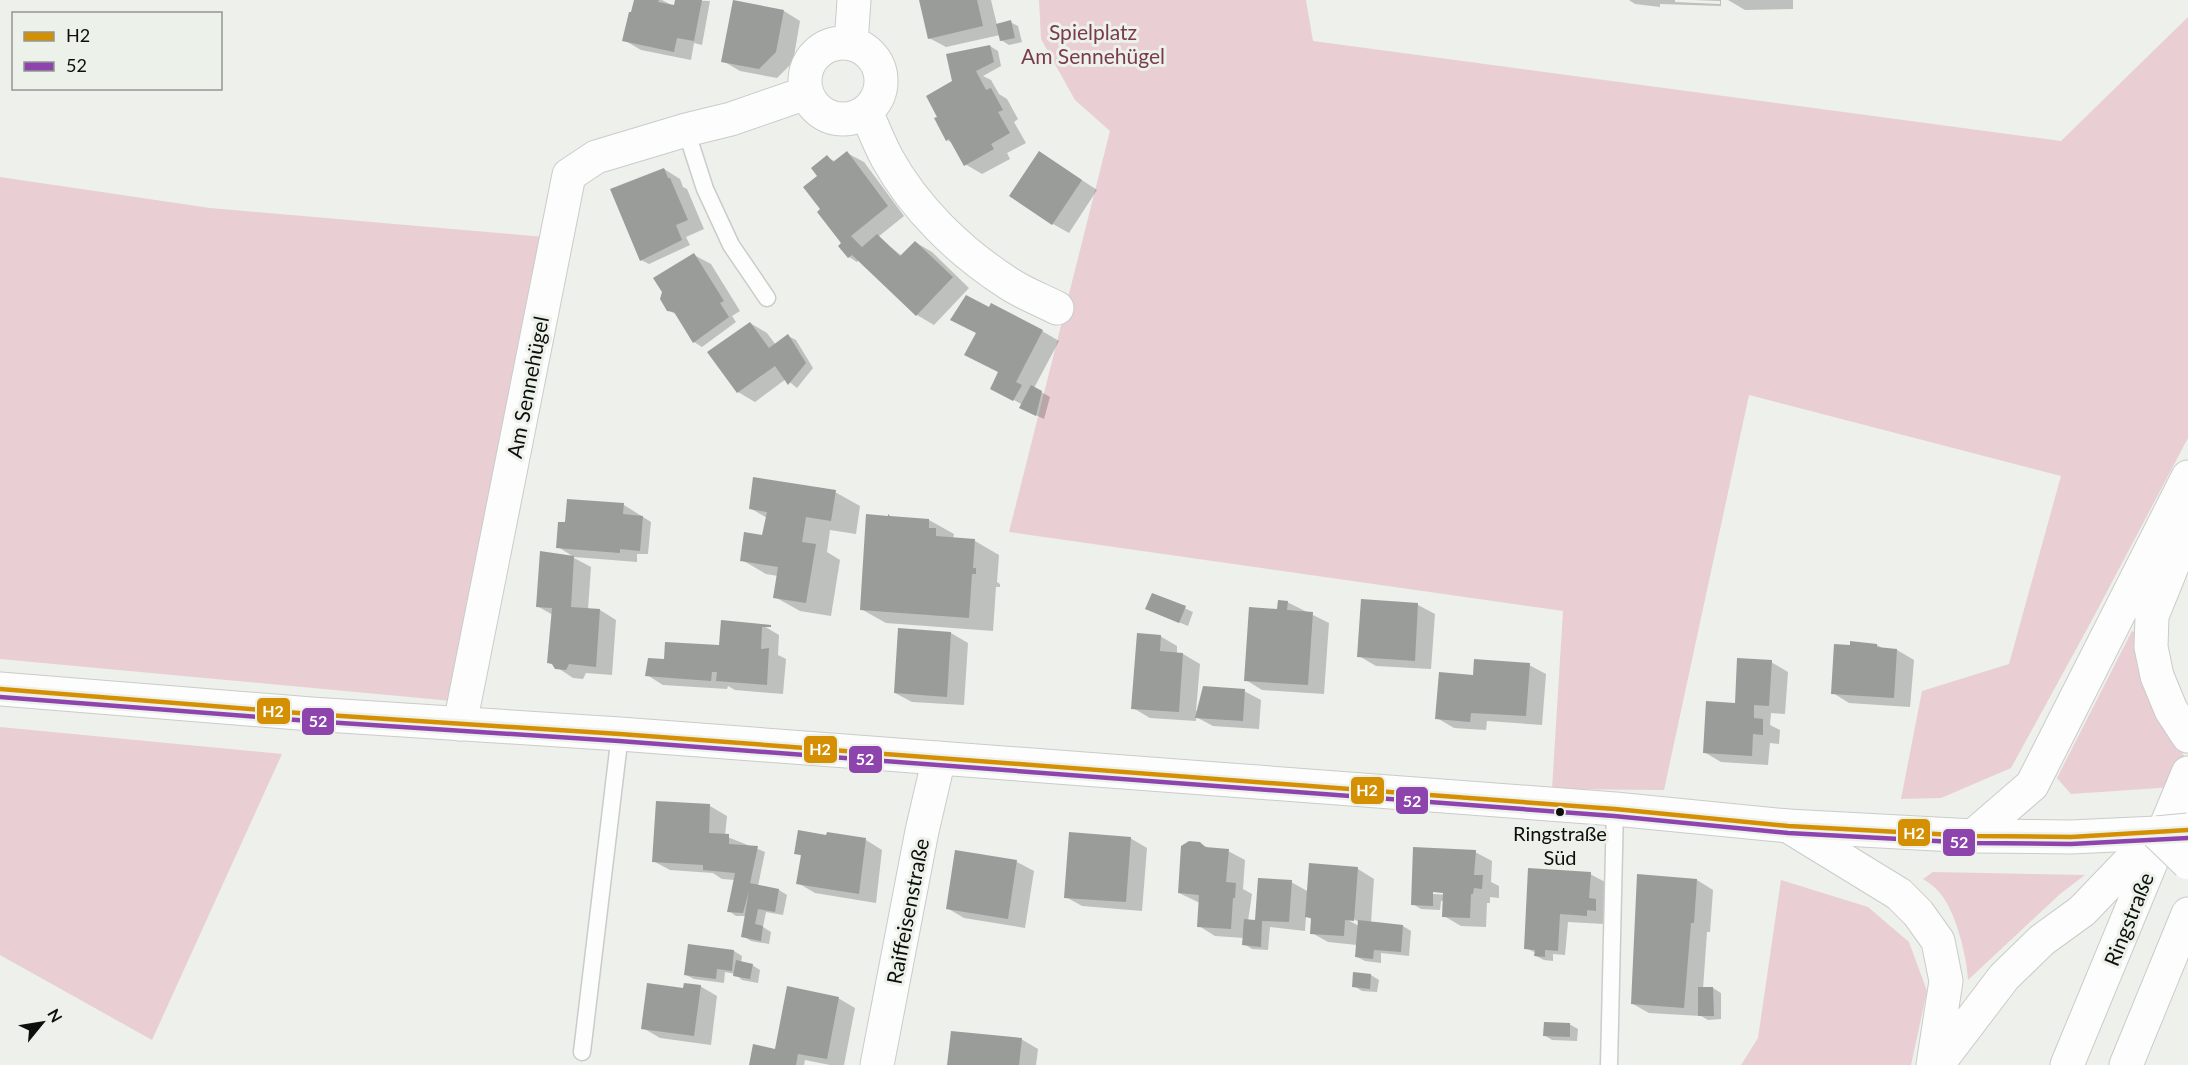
<svg xmlns="http://www.w3.org/2000/svg" width="2188" height="1065" viewBox="0 0 2188 1065" font-family="Lato,sans-serif">
  <style>
    .green { fill: #e9cfd4 }
    .shadow { fill: #0003; fill-rule: evenodd }
    .building { fill: #9a9c9a }
    .lines { fill: none; stroke-linecap: round; stroke-linejoin: round }
    .lane-casing { stroke: #caccc9; stroke-width: 19 }
    .street-casing { stroke: #caccc9; stroke-width: 35 }
    .secondary-casing { stroke: #caccc9; stroke-width: 35 }
    .highway-casing { stroke: #caccc9; stroke-width: 35 }
    .lane { stroke: #fcfdfc; stroke-width: 16 }
    .street { stroke: #fcfdfc; stroke-width: 33 }
    .secondary { stroke: #fcfdfc; stroke-width: 33 }
    .highway { stroke: #fcfdfc; stroke-width: 33 }
    .secondary-bridge-casing { stroke: #caccc9; stroke-width: 35; stroke-linecap: butt }
    .highway-bridge-casing { stroke: #caccc9; stroke-width: 35; stroke-linecap: butt }
    .secondary-bridge { stroke: #fcfdfc; stroke-width: 33 }
    .highway-bridge { stroke: #fcfdfc; stroke-width: 33 }
    .bus-1-casing { stroke: #ecf1ea; stroke-width: 9 }
    .bus-2-casing { stroke: #ecf1ea; stroke-width: 9 }
    .bus-1 { stroke: #d48f02; stroke-width: 4.5 }
    .bus-2 { stroke: #8e44ad; stroke-width: 4.5 }
    .bus-dot { fill: #0d0f0d; stroke: #ecf1ea; stroke-width: 2 }
    .labels { text-anchor: middle; dominant-baseline: central; stroke-width: 6; stroke-linejoin: round; paint-order: stroke }
    .bus-label { font-size: 20px; fill: #0d0f0d; stroke: #ecf1ea }
    .park-label { font-size: 21px; fill: #7a3b4f; stroke: #ecf1ea }
    .street-label { font-size: 21px; fill: #0d0f0d; stroke: #ecf1ea }
    .line-badge { stroke: #ecf1ea; stroke-width: 2 }
    .badge-label { font-size: 16px; text-anchor: middle; font-weight: bold; fill: #fff }
  </style>
  <rect width="100%" height="100%" fill="#edf0eb"/>
  <path class="green" d="M1039 0H1306L1313 41 2061 141 2188 17V438L2092 620 2011 768 1941 798 1901 799 1922 691 2009 664 2061 476 1749 395 1664 790 1552 789 1563 611 1009 532 1110 131 1075 100 1041 39Z
    M0 177 210 208 544 237 452 701 0 659Z
    M2132 631 2138 633 2164 727 2188 761V786L2071 794 2057 778Z
    M0 727 282 754 152 1040 0 955Z
    M1933 872 2085 875 2060 894 1968 980C1967 956 1955 908 1938 891 1934 886 1928 882 1923 879Z
    M1781 880 1868 907 1909 942 1927 991 1911 1065H1741L1758 1038Z"/>
  <path class="shadow" d="M635 0H662L675 7 676 0 710 1 702 45 694 43 691 60 641 50 624 40Z
    M920 0H991L997 25 1010 22 1018 26 1022 42 1009 45 1001 40 1000 35 946 47 929 38Z
    M1629 0H1675V2L1720 4V1L1693 0H1721V6L1660 4V7L1635 4Z
    M1728 0H1793V9L1745 10Z
    M784 11 800 21 793 62 777 78 740 71 723 61Z
    M990 46 998 51 1001 66 983 76 991 80 999 94 1007 99 1018 119 1014 122 1026 143 1007 153 1010 159 982 174 965 164 954 144 947 140 954 82Z
    M847 153 864 162 904 216 878 237 902 256 915 242 932 252 969 288 934 325 917 315 859 260 857 262 849 257 844 243 822 209 819 176 827 157 836 162Z
    M1056 163 1097 190 1069 233 1053 224Z
    M664 169 680 179 683 187 687 189 704 229 686 237 690 245 649 264 641 260Z
    M694 255 711 264 740 311 732 316 736 322 702 347 694 342 677 315 668 310Z
    M989 309 1042 331 1059 341 1034 388 1050 397 1044 419 1029 412 1023 405 992 388 1000 373Z
    M750 323 767 333 776 345 788 336 796 340 813 368 797 388 786 379 755 402 738 392Z
    M835 492 860 506 856 534 830 530 827 552 840 560 831 616 800 611 775 597 778 576 766 574 742 560 764 537 767 518 750 508Z
    M624 505 651 522 648 554H637V562L574 557 558 547Z
    M929 520 954 534 953 539 975 541 999 555 997 582 1000 584V587H996L993 631 886 623 861 609Z
    M541 552 574 558 591 567 588 609 600 610 616 620 612 675 586 673 583 679 573 678 549 662 553 615 537 606Z
    M1153 594 1193 612 1188 626 1147 609Z
    M1362 601 1418 605 1435 614 1431 669 1376 666 1359 656Z
    M1287 602 1329 623 1324 694 1262 690 1246 680 1279 611Z
    M762 625 779 635 778 655 786 659 783 694 735 690 728 686 727 689 663 685 647 675 665 661 720 647Z
    M951 633 968 643 964 705 912 702 895 693Z
    M1160 636 1177 646V654H1183L1200 664 1196 711 1244 691 1261 700 1259 729 1213 726 1196 717V721L1150 718 1133 708Z
    M1877 645 1884 649 1897 650 1914 660 1910 707 1849 703 1833 693Z
    M1771 662 1788 672 1785 714 1771 713 1770 725 1780 730 1779 744 1770 743 1768 765 1721 762 1704 752 1736 705Z
    M1529 665 1546 674 1542 725 1487 721 1486 730 1454 728 1437 718 1474 676Z
    M710 806 727 816 725 836 765 852 758 886 779 890 787 895 783 915 766 912 763 927 771 932 769 944 751 941 743 936 746 916H736L729 911 735 880 722 879 713 873 670 870 653 861Z
    M1130 838 1147 848 1142 911 1082 906 1066 897Z
    M866 840 882 850 876 903 815 893 798 883 802 856 796 853Z
    M1200 843 1210 849 1228 851 1245 860 1243 889 1252 894 1248 921 1256 922 1291 882 1309 892 1358 869 1374 879 1371 923 1403 926 1411 931 1409 956 1381 953V963L1365 961 1357 957V945L1328 942 1312 933 1313 920 1306 916 1305 931 1270 927 1268 950 1252 949 1244 944V938L1215 936 1199 926 1200 903 1179 893ZM1348 916 1359 922V926L1346 919Z
    M956 852 1017 862 1034 871 1025 928 964 918 947 908Z
    M1475 852 1492 861 1491 882 1499 886V898L1490 897V903H1487L1486 927 1461 926 1444 916V901H1441L1440 910 1421 909 1413 904ZM1430 891 1451 892V895L1433 894Z
    M1590 874 1607 883 1612 919H1604V924L1568 922 1565 955 1553 954V961L1544 960 1536 956V953L1526 948Z
    M1697 880 1713 890 1710 932H1707L1703 989 1713 988 1721 993V1019L1708 1020 1701 1016 1649 1013 1633 1004Z
    M690 946 734 951 742 956 741 963 752 965 760 970 758 983 742 980 735 974 725 972 724 983 694 979 686 975Z
    M1371 975 1379 980 1377 992 1362 991 1354 986Z
    M700 986 717 996 711 1045 660 1038 643 1028 685 990Z
    M838 998 855 1008 844 1065H830L805 1060 804 1065H750L782 1052Z
    M1569 1024 1578 1029 1577 1041 1552 1040 1544 1035Z
    M1021 1039 1038 1049 1036 1065H949Z"/>
  <path class="building" d="M634 0H659L658 2 674 5 675 0H702L694 41 677 38 674 52 622 41 629 12H631Z
    M733 0 784 10 776 52 759 69 721 62Z
    M919 0H977L983 26 928 39Z
    M1011 20 1015 38 1000 41 996 24Z
    M990 45 994 62 976 71 986 90 991 88 1003 110 998 112 1010 133 991 144 994 149 964 166 949 139 946 141 934 118 937 117 926 96 952 81 946 54Z
    M847 151 888 206 851 236 862 247 877 234 900 256 915 241 953 277 916 316 852 255 848 258 838 246 841 243 817 212 820 209 803 187 817 176 811 168 827 155 833 162Z
    M1039 151 1082 180 1052 225 1009 196Z
    M664 168 668 178H670L688 220 676 225 682 240 640 261 610 189Z
    M694 253 724 301 720 303 729 317 693 343 674 312 667 311 660 299 662 292 653 278Z
    M966 295 989 307 991 303 1043 330 1016 382 1022 385 1013 401 990 389 998 372 964 355 976 333 950 320Z
    M750 322 769 348 788 334 806 363 788 385 775 366 737 393 707 352Z
    M1031 385 1042 391 1036 416 1019 408Z
    M753 477 836 490 831 521 806 517 802 542 816 544 806 603 773 598 778 567 740 561 744 532 762 535 767 512 749 509Z
    M567 499 624 503 623 514 643 516 640 551 620 549V553L556 548 558 522H565Z
    M866 514 888 516V514L890 516 929 519V528H936V536L975 539 973 568H976V574H972L969 618 860 610Z
    M540 551 574 556 571 607 600 609 596 667 569 664 566 670 555 669 552 664 547 663 552 608 536 607Z
    M1152 593 1186 606 1179 623 1145 609Z
    M1361 599 1418 603 1415 661 1357 657Z
    M1278 600 1288 601 1287 610 1313 612 1308 685 1244 681 1249 607 1277 609Z
    M721 620 771 625V627H762L761 649 769 648 767 685 716 681 717 672H712L711 681 645 676 648 658 664 659 665 642 719 645Z
    M898 628 951 632 947 697 894 693Z
    M1137 633 1161 635 1160 651 1183 653 1179 712 1131 709Z
    M1850 641 1877 644V647L1897 649 1894 698 1831 694 1834 644 1850 645Z
    M1737 658 1772 660 1769 706 1754 705V718L1763 719V735L1753 734 1752 756 1703 753 1706 701 1735 703Z
    M1474 659 1530 663 1526 716 1471 713 1470 722 1435 719 1439 672 1473 675Z
    M1203 686 1245 689 1243 721 1195 718Z
    M656 801 710 804 709 833 729 834V844L758 846 750 883 779 889 775 912 758 909 755 924 763 926 761 941 741 937 749 891 743 913 727 912 735 873 703 870V865L652 862Z
    M798 830 826 835 827 832 866 838 859 894 796 884 801 855 794 854Z
    M1069 832 1131 837 1126 902 1064 898Z
    M1189 841 1200 842 1205 847 1229 849 1226 882 1236 883 1235 898H1233L1231 929 1197 927 1199 895 1178 893 1181 846Z
    M1413 847 1476 850 1474 875H1483L1482 889 1474 888 1473 894H1471L1470 918 1442 917 1443 893 1433 892V906L1411 905Z
    M955 850 1017 860 1008 919 946 909Z
    M1309 863 1358 867 1354 921 1345 920 1344 936 1310 934 1311 918 1305 917Z
    M1528 868 1591 872 1589 898 1596 899V911L1587 910V916L1560 914 1558 951 1545 950V957L1534 956 1535 950 1524 949Z
    M1637 874 1697 879 1694 923H1691L1684 1008 1631 1004Z
    M1258 878 1292 880 1289 922 1262 921 1261 947 1242 945 1244 919 1255 920Z
    M1358 920 1403 925 1401 952 1374 950 1373 959 1355 957Z
    M688 944 734 950 732 971 717 969 716 979 684 975Z
    M736 960 753 964 750 979 733 976Z
    M1353 972 1371 974 1370 989 1352 987Z
    M647 983 683 988 684 983 701 985 694 1036 641 1029Z
    M787 986 839 997 827 1059 798 1054 796 1065H749L753 1044 775 1049Z
    M1698 987H1713L1714 1016H1698Z
    M1544 1022 1570 1023V1037L1543 1036Z
    M951 1031 1022 1038 1019 1065H947Z"/>
  <g class="lines">
    <defs>
      <path id="lane" d="M686 130 705 189 731 245 767 298
        M582 1052 620 734
        M1609 1065 1615 809"/>
      <path id="street" d="M805 81a38 38 0 1 1 76 0a38 38 0 1 1-76 0Z
        M851 44 854 0
        M866 112C873 127 879 143 887 158 915 209 960 252 1008 283 1023 293 1041 300 1057 308
        M460 724 569 175 596 157 686 130 731 119 806 93
        M877 1065 922 831 939 758"/>
      <path id="secondary" d="M0 689 311 714 620 734 1615 809 1788 826 1973 836 2071 837 2157 833"/>
      <path id="highway" d="M2188 527 2152 616 2151 647 2157 676 2171 710 2188 736
        M1788 826 1899 894 1918 913 1938 941 1946 981 1933 1065
        M1973 836 2032 785 2188 477
        M1937 1065 2004 977 2042 940 2082 911 2157 833
        M2067 1065 2188 773
        M2126 1065 2188 914"/>
    </defs>
    <use href="#lane" class="lane-casing"/>
    <use href="#street" class="street-casing"/>
    <use href="#secondary" class="secondary-casing"/>
    <use href="#highway" class="highway-casing"/>
    <use href="#lane" class="lane"/>
    <use href="#street" class="street"/>
    <use href="#secondary" class="secondary"/>
    <use href="#highway" class="highway"/>
    <defs>
      <path id="secondary-bridge" d="M2157 833 2188 830"/>
      <path id="highway-bridge" d="M2157 833 2188 863"/>
    </defs>
    <use href="#secondary-bridge" class="secondary-bridge-casing"/>
    <use href="#highway-bridge" class="highway-bridge-casing"/>
    <use href="#secondary-bridge" class="secondary-bridge"/>
    <use href="#highway-bridge" class="highway-bridge"/>
    <defs>
      <path id="bus-1" d="M0 689 311 714 620 734 1615 809 1788 826 1973 836 2071 837 2188 830"/>
      <path id="bus-2" d="M0 697 310 721 619 741 1614 816 1788 833 1973 843 2071 844 2188 838"/>
    </defs>
    <use href="#bus-1" class="bus-1-casing"/>
    <use href="#bus-2" class="bus-2-casing"/>
    <use href="#bus-1" class="bus-1"/>
    <use href="#bus-2" class="bus-2"/>
  </g>
  <circle class="bus-dot" cx="1560" cy="812" r="5"/>
  <g class="labels">
    <g class="bus-label">
      <text x="1560" y="833">Ringstraße<tspan x="1560" dy="24">Süd</tspan></text>
    </g>
    <g class="park-label">
      <text x="1093" y="31">Spielplatz<tspan x="1093" dy="24">Am Sennehügel</tspan></text>
    </g>
    <g class="street-label">
      <text transform="translate(527 387) rotate(-79)">Am Sennehügel</text>
      <text transform="translate(907 911) rotate(-79)">Raiffeisenstraße</text>
      <text transform="translate(2128 919) rotate(-68)">Ringstraße</text>
    </g>
  </g>
  <g class="line-badge">
    <rect x="256" y="697" width="35" height="28" rx="6" fill="#d48f02"/>
    <rect x="301" y="707" width="34" height="29" rx="6" fill="#8e44ad"/>
    <rect x="803" y="735" width="35" height="29" rx="6" fill="#d48f02"/>
    <rect x="848" y="745" width="35" height="29" rx="6" fill="#8e44ad"/>
    <rect x="1350" y="776" width="35" height="29" rx="6" fill="#d48f02"/>
    <rect x="1395" y="786" width="34" height="29" rx="6" fill="#8e44ad"/>
    <rect x="1897" y="818" width="34" height="29" rx="6" fill="#d48f02"/>
    <rect x="1942" y="828" width="34" height="29" rx="6" fill="#8e44ad"/>
  </g>
  <g class="badge-label">
    <text x="273" y="717">H2</text>
    <text x="318" y="727">52</text>
    <text x="820" y="755">H2</text>
    <text x="865" y="765">52</text>
    <text x="1367" y="796">H2</text>
    <text x="1412" y="807">52</text>
    <text x="1914" y="839">H2</text>
    <text x="1959" y="848">52</text>
  </g>
  <rect x="12" y="12" width="210" height="78" fill="#ecf1ea" stroke="#939792" stroke-width="1.5"/>
  <rect x="24" y="32" width="30" height="9" fill="#d48f02" stroke="#939792" stroke-width="1.5"/>
  <text x="66" y="42" font-size="18" fill="#0d0f0d">H2</text>
  <rect x="24" y="62" width="30" height="9" fill="#8e44ad" stroke="#939792" stroke-width="1.5"/>
  <text x="66" y="72" font-size="18" fill="#0d0f0d">52</text>
  <g transform="translate(42 1023) rotate(60)" stroke="#ecf1ea" stroke-width="4.5" paint-order="stroke">
  <path d="M0-4.5L10 22L0 15L-10 22Z" fill="#0d0f0d"/>
  <text y="-9" font-size="16" font-weight="bold" text-anchor="middle" fill="#0d0f0d">N</text>
  </g>
</svg>
